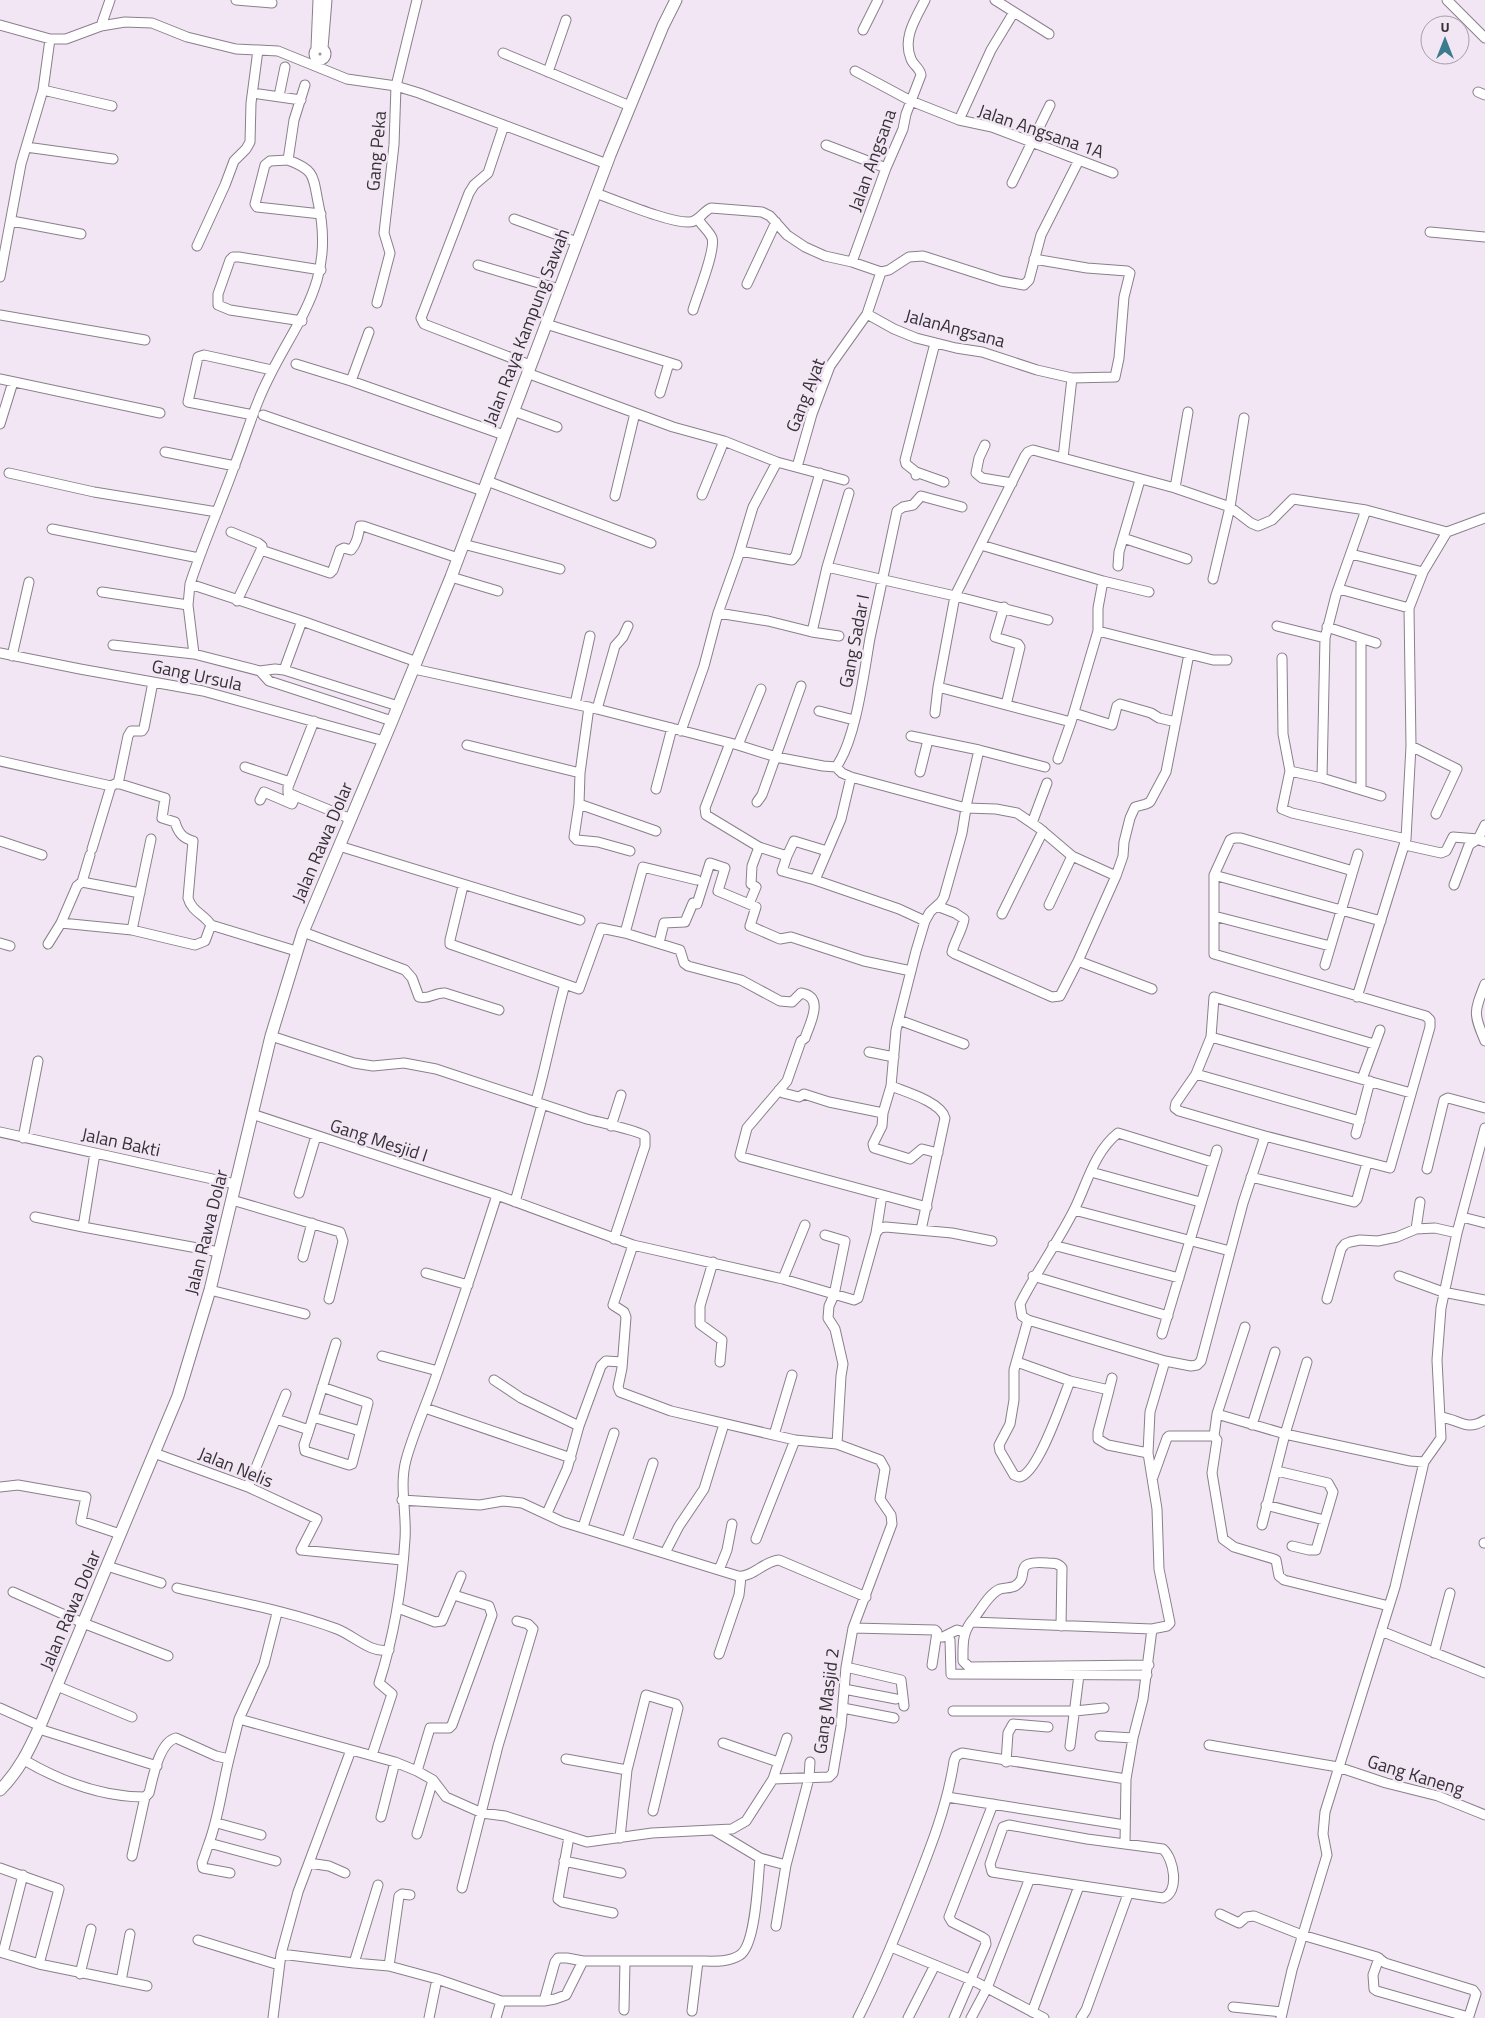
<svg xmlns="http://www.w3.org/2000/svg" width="1485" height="2018" viewBox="0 0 1485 2018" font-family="'Titillium Web',sans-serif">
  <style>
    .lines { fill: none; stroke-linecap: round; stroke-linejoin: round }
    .minor-casing { stroke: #8a7f8c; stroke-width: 11 }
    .tertiary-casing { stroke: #8a7f8c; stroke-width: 13 }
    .minor { stroke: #fff; stroke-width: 9 }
    .tertiary { stroke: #fff; stroke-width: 11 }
    .labels { text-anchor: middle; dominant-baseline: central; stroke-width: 5; stroke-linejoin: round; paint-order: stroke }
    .street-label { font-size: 18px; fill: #363137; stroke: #f2e6f5 }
  </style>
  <rect width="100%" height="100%" fill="#f2e6f5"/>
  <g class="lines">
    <defs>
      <path id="minor" d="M236 0 272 3
        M995 0 1049 34
        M1447 0 1485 38
        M0 25 50 39H66L101 26 125 22 152 23 187 37 236 49 278 51 347 79 396 86 419 93 607 164
        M101 26 110 0
        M863 30 878 0
        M314 54a6 6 0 1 1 12 0a6 6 0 1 1-12 0Z
        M316 48 318 0
        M323 48 327 0
        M503 53 630 106
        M855 71 911 101 959 120 992 127 1113 173
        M548 72 566 20
        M305 85 294 120 288 160C315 170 313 176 318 202 338 289 289 326 259 399 250 421 243 444 234 467 220 506 203 544 190 584L188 605 194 654 260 671 275 669 284 670 398 706
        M43 90 112 106
        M1478 92 1485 95
        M259 94 301 100
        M279 96 285 67
        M959 120 991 50 1014 12
        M504 125 488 173 474 185 469 193 421 318 424 324 429 326 530 365
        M826 145 886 168
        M26 147 113 159
        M288 160 270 161 265 165 255 204 257 207 321 214
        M1012 183 1050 105
        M595 193C616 200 669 223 689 222 699 222 702 212 711 208L762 212 770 216 787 235 805 247 825 256 852 262 881 272 867 314 894 329 916 338 956 348 982 352 1037 370 1072 378 1063 458
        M514 219 577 242
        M12 221 81 234
        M1430 232 1485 237
        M197 246 225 185 234 161 246 149 250 142 251 103 258 50
        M1034 259 1087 268 1127 271 1130 273 1124 297 1119 358 1115 377 1072 378
        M852 262 886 168 903 129 906 114 921 75C920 68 913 65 911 59 902 38 916 18 925 0
        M478 265 559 289
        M881 272 889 270 909 257 923 256 1001 281 1024 285 1029 280 1041 235 1079 160
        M0 277 21 164 43 90 50 39
        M747 284 776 222
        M377 303 390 253 384 233 394 145 396 86 417 0
        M693 310C697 296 716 250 712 238 709 231 702 226 698 219
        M0 315 145 340
        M302 321 230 310 218 305V294L230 260 233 257H239L321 270
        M546 324 677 365
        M296 364 351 381 504 435
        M527 373 673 427 724 441 777 462 844 480
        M0 379 160 413
        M351 381 369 332
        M660 393 669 363
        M513 411 557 427
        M253 415 188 402 198 357 204 355 272 370
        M263 415 483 491
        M0 424 13 382
        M985 445 979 458 976 473 982 478 1012 483
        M165 452 235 466
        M797 467 812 414 830 366 867 314
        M916 472 944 482
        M9 473 94 492 217 512
        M916 475V472L906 464 905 460 935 343
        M1140 480 1123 538 1187 559
        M487 481 651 543
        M1175 488 1188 412
        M702 495 724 441
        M615 496 635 413
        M52 529 199 558
        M231 532 258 543 262 546 261 550
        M1447 532 1485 518
        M463 544 560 569
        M981 545 1103 581 1098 608V631L1071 722 1058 759
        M740 551 792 560 796 555 820 473
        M1351 554 1423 572
        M1118 566 1119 552 1123 538
        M827 567 955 596 1025 456 1028 452 1033 450 1175 488 1230 507 1251 523 1258 526 1272 520 1293 499 1366 510 1447 532
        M451 577 498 591
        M1213 579 1230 507 1244 418
        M1103 581 1149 592
        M190 584 302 621 417 662
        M1339 589 1409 608
        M102 592 188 605
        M237 601 261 550 330 573 333 570 340 550 344 548 351 550C357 543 358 536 360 526H363L458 558
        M1004 607 995 637 1018 644 1020 647 1006 705
        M718 613 768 621 812 632 827 567 849 493
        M1277 626 1325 638
        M1327 627 1376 643
        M1098 631 1213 660H1227
        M812 632 839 636
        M113 645 194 654
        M0 653 80 669 203 691 384 741
        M12 656 29 582
        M1282 658 1283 734 1290 771 1282 809 1292 813 1406 839
        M414 669 597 709 738 745 776 757 823 766 836 767C856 740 864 672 870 638 879 596 888 553 897 511L903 507 913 505 921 496 962 507
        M284 670 302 621
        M260 671 269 681 392 721
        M938 687 1071 722
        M575 704 590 636
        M589 707 580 773 579 804 574 837 577 840 598 842 630 851
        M597 709 615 646 623 637 628 626
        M819 711 854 720
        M935 713 938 687 955 596 1048 620
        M1074 713 1112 725 1117 706 1120 704 1151 713 1159 718 1176 722
        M314 721 288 787V793L351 819
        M681 731 704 666 718 613 738 557 753 507 777 462
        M911 736 979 750 1045 767
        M730 743 705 808 706 815 759 847 787 856 794 841 827 851
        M467 745 580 773
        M738 745 761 689
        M1411 746 1457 769 1436 814
        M0 761 111 786
        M245 767 290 782
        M836 767 842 773 851 777 966 808 996 809 1017 813 1039 828 1072 856 1116 876
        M1290 771 1322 778 1381 796
        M920 772 928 740
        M851 777 841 819 815 880 899 909 925 921
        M1322 778 1325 638 1336 595 1366 510
        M118 784 128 736 131 731H142L144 728 153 682
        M656 789 672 728
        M1361 789V640
        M260 800 264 792 292 804 295 797
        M757 802 762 795 801 686
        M579 804 656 831
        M1032 823 1047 783
        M1485 825 1478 839 1485 842
        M0 841 42 855
        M1405 845 1441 853 1446 851 1453 837 1478 839
        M339 846 580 920
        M92 849 111 786 117 783 165 798 162 818 175 822C178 832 182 838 193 841L188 898C192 912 204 914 211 925
        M787 856 782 871 815 880
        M1353 871 1241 838H1234L1230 840 1214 875V954L1426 1016 1430 1020V1027L1390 1168 1265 1136 1179 1111 1175 1108 1176 1103 1196 1074 1211 1037 1214 997 1374 1044
        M1214 875 1381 921
        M82 882 90 855
        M1454 885 1469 845 1478 839
        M463 886 450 940V944L579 989 601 928 625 933 680 950 684 963 688 966 741 980 780 1001 792 1002 801 993C825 997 810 1023 805 1038L801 1041 787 1081 747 1128 740 1155 742 1157 927 1207
        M749 904 756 887 751 884 752 866 759 847
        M1049 905 1072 856
        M937 906 955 913 964 919C962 931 955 940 952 952L955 954 1052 997 1060 996 1078 961 1116 876 1123 856 1124 842 1130 818 1135 807 1146 804 1150 802 1166 772 1189 654
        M1002 914 1043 831
        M1214 916 1330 946
        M61 923 132 930 195 945 205 941 211 925 296 951
        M132 930 151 839
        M303 932 405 970 412 978 419 997C429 1000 435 992 445 993L499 1010
        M625 933 643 867 697 880
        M0 943 10 946
        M659 943 664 923 685 922 693 903 697 904 710 863 725 868 718 891 756 907 750 926 780 939 791 937 864 961 911 971
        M48 944 61 923 77 886 82 882 140 893
        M1078 961 1152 989
        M1325 965 1358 854
        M1485 984C1474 1012 1473 1013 1485 1041
        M1357 997 1406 839 1411 746 1409 608 1423 572 1447 532
        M899 1020 964 1044
        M271 1036 354 1063 373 1066 404 1063 436 1069 587 1119C598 1122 640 1131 645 1136V1146L614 1239
        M1211 1037 1411 1093
        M869 1052 894 1057
        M1196 1074 1360 1121
        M1362 1079 1380 1030
        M891 1086C906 1092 941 1102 945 1118L921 1230
        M779 1090 783 1093 799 1097 804 1094 829 1102 883 1113
        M536 1101C547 1062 554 1023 565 984
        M252 1114 497 1195 633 1245 783 1279 854 1300 858 1298 876 1233 880 1228 886 1227 952 1233 992 1241
        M611 1126 621 1095
        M0 1132 235 1184
        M1356 1134 1370 1081
        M23 1138 38 1061
        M95 1153 83 1227 219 1252
        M938 1153 922 1149 910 1159 874 1148 873 1144 882 1126 883 1113 891 1086 896 1030 916 951 925 921 930 912 941 902 944 897 962 833 967 802 979 750
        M1212 1162 1118 1133C1094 1152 1087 1184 1074 1210 1058 1242 1036 1272 1020 1304L1022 1316 1028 1320 1165 1361 1191 1366 1197 1365 1201 1361 1243 1203 1265 1136
        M1427 1169 1444 1100 1448 1098 1485 1108
        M1091 1172 1200 1202
        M1251 1177 1354 1202 1357 1199 1367 1163
        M299 1193 316 1136
        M232 1200 340 1232 343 1241 329 1299
        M515 1202 542 1105
        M1074 1210 1230 1251
        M35 1217 83 1227
        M1462 1217 1485 1223
        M1416 1229 1420 1202
        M876 1233 882 1195
        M825 1235 845 1241 834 1295 829 1306 828 1318 835 1329 843 1364 841 1376 837 1444
        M1053 1245 1179 1278
        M303 1257 312 1223
        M713 1262 700 1306V1324L722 1340 720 1362
        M426 1273 468 1285
        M1033 1276 1168 1316
        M1399 1276 1443 1292 1485 1300
        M783 1279 805 1225
        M210 1290 305 1314
        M1327 1299 1341 1249 1345 1244 1350 1242 1360 1240 1378 1241 1397 1237 1416 1229 1435 1228 1457 1233
        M1028 1320 1014 1370V1400L1010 1424 999 1445 1000 1451 1014 1475 1019 1477C1038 1475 1063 1398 1070 1381
        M1245 1327 1217 1414 1214 1436 1217 1440 1212 1473 1223 1539 1234 1547 1274 1559 1276 1560 1279 1576 1284 1580 1389 1606
        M1162 1334 1217 1150
        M382 1356 438 1371
        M1017 1362 1070 1381 1109 1390 1098 1432V1439L1108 1445 1148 1453
        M494 1380 521 1398 579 1426
        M1109 1390 1112 1378
        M425 1408 571 1458
        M1217 1414 1285 1434 1410 1461 1424 1462 1441 1438 1437 1360 1441 1308 1457 1233 1485 1128
        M313 1417 360 1431
        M1440 1417C1460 1419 1465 1432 1485 1420
        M276 1419 309 1430 336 1343
        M1252 1425 1275 1352
        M309 1430 304 1445 305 1451 349 1465 352 1464 368 1403 322 1387
        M774 1435 792 1375
        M154 1453 248 1487 317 1519 301 1550 402 1560
        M1277 1471 1328 1483 1333 1492 1316 1550H1309L1292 1546
        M1153 1477 1167 1438 1169 1436H1214
        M0 1487 18 1485 86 1497 81 1521 120 1534
        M248 1487 286 1394
        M402 1500 480 1505 503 1501 522 1503 563 1522 738 1576C752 1578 764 1561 779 1560L866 1597
        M1266 1505 1324 1520
        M547 1513 567 1469 579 1426 601 1366 606 1361 622 1362
        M1262 1525 1285 1434 1307 1362
        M583 1527 614 1433
        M756 1539 795 1440
        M627 1541 653 1463
        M1484 1543H1485
        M665 1553 679 1526 704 1489 724 1424
        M107 1566 161 1583
        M719 1570 727 1550 732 1524
        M177 1588C230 1601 286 1610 337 1629 353 1635 371 1654 389 1650
        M13 1592 83 1623 168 1656
        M398 1608 435 1622 442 1621 461 1576
        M971 1622C980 1612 988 1594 1000 1589 1004 1588 1011 1588 1015 1586 1032 1576 1009 1560 1048 1563 1054 1563 1058 1563 1062 1568L1061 1626
        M853 1628 935 1630 937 1632 932 1665
        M1381 1631 1485 1673
        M937 1637H943L957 1630 964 1632
        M950 1640 951 1674 1147 1675
        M1434 1653 1450 1593
        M719 1654 739 1595 741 1577
        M1149 1665 969 1667 963 1661C963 1646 962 1634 971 1622L1152 1629 1167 1626 1170 1623 1159 1569 1157 1509 1148 1453 1150 1412 1165 1361
        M846 1667 901 1680 904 1706
        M57 1686 132 1717
        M844 1689 896 1699
        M0 1708 40 1726
        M843 1708 894 1718
        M953 1711H1075L1104 1708
        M239 1719 395 1762 417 1771 433 1780 446 1797 482 1813 505 1816 587 1842 652 1833 732 1829 746 1821 773 1779 829 1777 833 1773 841 1726 846 1667 853 1628 892 1524 891 1515 880 1499 885 1469 880 1460 837 1444 795 1440 671 1411 620 1392 618 1387 622 1368 626 1317 624 1312 613 1305 633 1245
        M39 1729 157 1766
        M1100 1736 1133 1738
        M723 1743 778 1762
        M1209 1745 1338 1767 1386 1783 1438 1796 1485 1815
        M1070 1746 1079 1675
        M372 1755 392 1694 379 1683C394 1636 402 1588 405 1539 407 1513 399 1486 406 1460 413 1434 425 1408 434 1382 456 1320 477 1258 497 1195
        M229 1759C222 1787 219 1816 209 1843L276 1861
        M566 1759 627 1770 620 1838
        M24 1760C60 1781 102 1797 145 1797
        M1006 1762 1008 1733 1013 1724 1048 1727
        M627 1770 646 1695 676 1704 678 1708 653 1811
        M417 1771 430 1728H449L452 1725 492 1615 489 1606 454 1595
        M773 1779 787 1738
        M947 1797 1125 1825
        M381 1817 395 1762
        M217 1823 261 1835
        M417 1834 433 1780
        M569 1837 558 1899 562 1902 613 1913
        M209 1843 202 1863 203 1868 230 1873
        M1125 1844 1126 1779 1133 1738 1143 1699 1152 1629
        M132 1856 145 1797 149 1793C153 1778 159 1742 176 1738L216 1756 229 1759 239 1719 264 1664 277 1613
        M760 1858 786 1865 776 1926
        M564 1861 621 1873
        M309 1863 329 1866 345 1873
        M786 1865 809 1778 810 1762
        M0 1868 59 1889 39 1964
        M462 1888 498 1746 533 1629 528 1624 517 1621
        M1220 1914 1239 1923 1246 1917 1254 1916 1302 1935 1377 1957 1385 1963 1473 1990 1476 1994 1469 2016H1465L1377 1991 1374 1989 1373 1975 1379 1958
        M198 1940 279 1965
        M891 1947 974 1981 1044 2018
        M0 1952 39 1964 147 1986
        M3 1953 23 1875
        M281 1954 298 1892 351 1750
        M698 1961C711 1961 728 1963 740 1955 756 1945 758 1878 760 1858L715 1831
        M354 1963 378 1885
        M389 1966 399 1896 402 1894 410 1895
        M80 1974 91 1929
        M121 1981 130 1934
        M544 2001 555 1962 558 1958H567L583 1961H698L692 2011
        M1233 2007 1282 2012
        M624 2010 625 1961
        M1032 2012 1079 1886
        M273 2018 281 1954 354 1963 389 1966 437 1979 501 2001H544L555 1999 566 1995 583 1961
        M429 2018 437 1979
        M496 2018 501 2001
        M858 2018C879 1977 896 1935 913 1892 930 1849 947 1807 954 1761L956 1756 962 1753 1126 1779
        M908 2018 935 1965
        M954 2018 986 1944 985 1939 982 1937 952 1922 949 1917 993 1804
        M971 2018 987 1988 1030 1878 992 1872 990 1864 1003 1827 1009 1825 1087 1839 1163 1849C1174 1859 1180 1892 1163 1898L1030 1878
        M1081 2018 1086 2010 1128 1894
        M1281 2018 1292 1970 1327 1855 1323 1834 1325 1812 1395 1587 1424 1462"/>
      <path id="tertiary" d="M0 1790C19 1771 29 1750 40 1726L178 1396 210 1290 271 1036 303 932 392 721 451 577 610 155 663 26 676 0"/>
    </defs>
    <use href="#minor" class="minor-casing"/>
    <use href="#tertiary" class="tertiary-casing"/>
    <use href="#minor" class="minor"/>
    <use href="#tertiary" class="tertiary"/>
  </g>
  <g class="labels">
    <g class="street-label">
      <text transform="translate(1041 131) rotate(19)">Jalan Angsana 1A</text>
      <text transform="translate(376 151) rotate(-85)">Gang Peka</text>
      <text transform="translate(872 160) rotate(-70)">Jalan Angsana</text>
      <text transform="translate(526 327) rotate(-69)">Jalan Raya Kampung Sawah</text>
      <text transform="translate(955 328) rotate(15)">JalanAngsana</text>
      <text transform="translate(805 395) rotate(-69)">Gang Ayat</text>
      <text transform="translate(854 641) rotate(-79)">Gang Sadar I</text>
      <text transform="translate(197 675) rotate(12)">Gang Ursula</text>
      <text transform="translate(322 842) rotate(-67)">Jalan Rawa Dolar</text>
      <text transform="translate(379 1140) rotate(18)">Gang Mesjid I</text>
      <text transform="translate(121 1142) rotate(12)">Jalan Bakti</text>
      <text transform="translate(206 1232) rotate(-76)">Jalan Rawa Dolar</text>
      <text transform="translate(236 1467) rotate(22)">Jalan Nelis</text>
      <text transform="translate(70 1610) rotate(-67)">Jalan Rawa Dolar</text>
      <text transform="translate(826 1701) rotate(-83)">Gang Masjid 2</text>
      <text transform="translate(1416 1775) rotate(17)">Gang Kaneng</text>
    </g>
  </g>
  <g transform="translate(1445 40)"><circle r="24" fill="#f2e6f5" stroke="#a79ea9"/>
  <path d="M0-4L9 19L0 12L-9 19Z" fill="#3a7c8d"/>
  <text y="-8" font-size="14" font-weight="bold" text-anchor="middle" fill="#363137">U</text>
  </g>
</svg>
